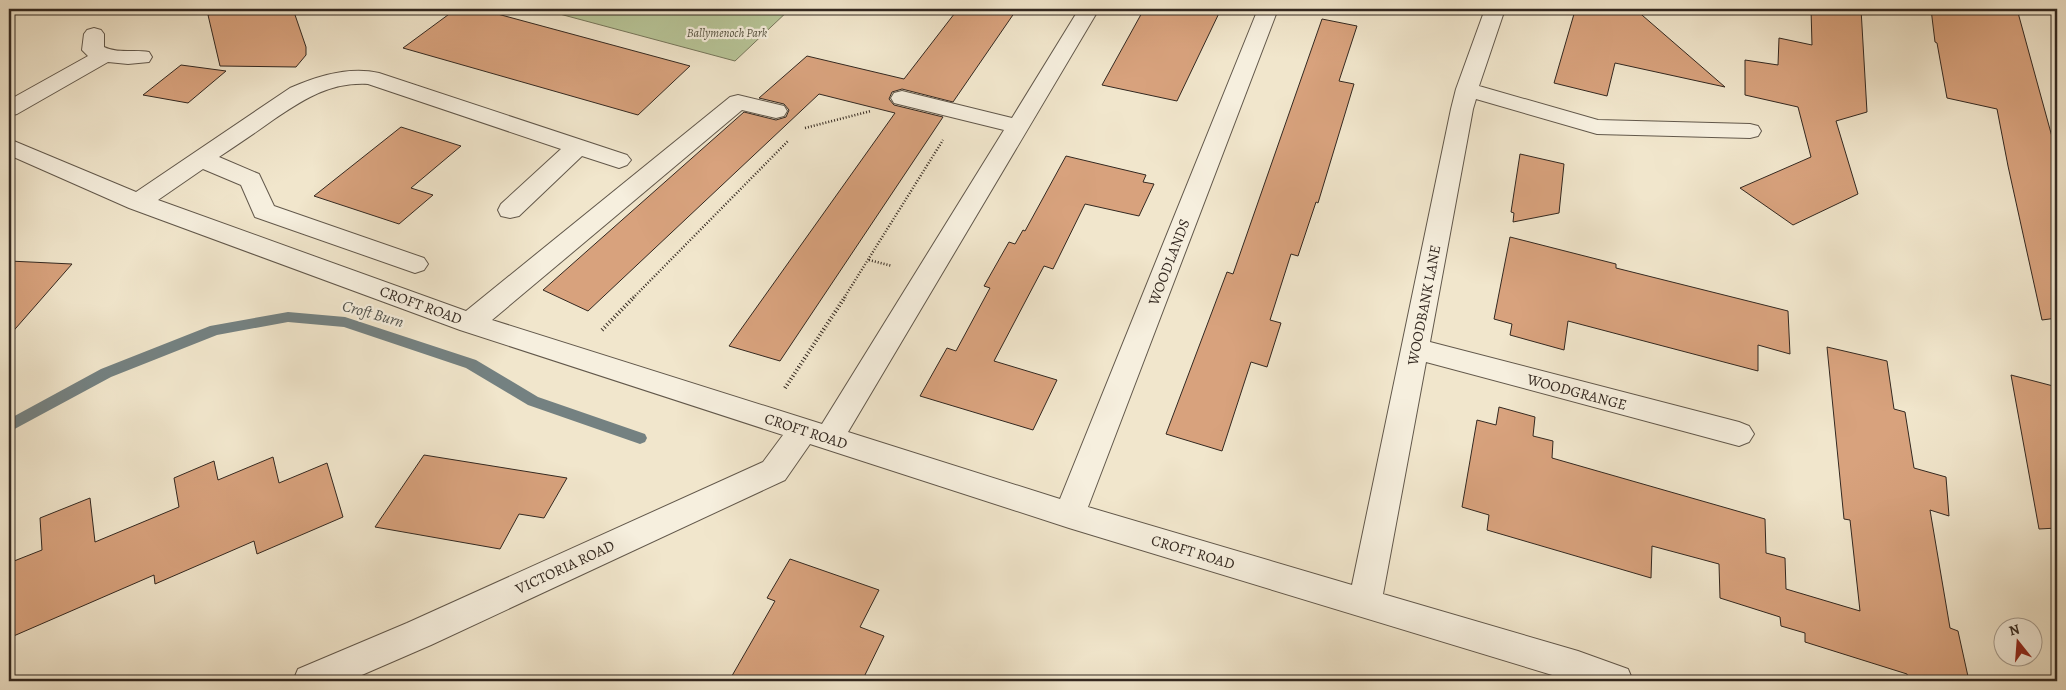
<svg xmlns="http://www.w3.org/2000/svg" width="2066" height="690" viewBox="0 0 2066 690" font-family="Alegreya,serif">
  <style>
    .green { fill: #b8c699; stroke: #76775c }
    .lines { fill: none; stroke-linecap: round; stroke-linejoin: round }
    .stream { fill: #748181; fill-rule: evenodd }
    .building { fill: #d8a27d; stroke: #332820 }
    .minor-casing { stroke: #62584b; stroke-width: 2 }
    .path-far1 { stroke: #332820; stroke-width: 2.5; stroke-dasharray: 1 2; stroke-linecap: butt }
    .path { stroke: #332820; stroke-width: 4; stroke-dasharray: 1 2.5; stroke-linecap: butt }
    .minor { fill: #f6efde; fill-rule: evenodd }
    .labels { text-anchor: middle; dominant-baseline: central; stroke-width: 4.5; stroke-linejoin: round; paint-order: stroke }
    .far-park-label { font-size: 12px; font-style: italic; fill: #54503e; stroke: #f6efde }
    .street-label { font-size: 15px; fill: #332820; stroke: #f6efde }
    .water-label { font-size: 16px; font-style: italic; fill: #535550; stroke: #f6efde }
  </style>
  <rect width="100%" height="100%" fill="#f1e6cc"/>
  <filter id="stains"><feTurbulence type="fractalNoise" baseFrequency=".004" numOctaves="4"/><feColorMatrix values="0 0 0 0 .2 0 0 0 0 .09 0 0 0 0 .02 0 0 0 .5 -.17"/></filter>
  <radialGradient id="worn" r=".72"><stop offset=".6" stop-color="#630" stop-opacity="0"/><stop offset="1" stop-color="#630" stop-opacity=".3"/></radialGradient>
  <path class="green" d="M541 9H790L735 61Z"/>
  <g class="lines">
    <path class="stream" d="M288 312 345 317 476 360 538 397 645 434 647 438 645 442 640 444 528 405 466 368 344 327 288 322 217 335 111 377 9 432V419L101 369 210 326Z"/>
  </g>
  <path class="building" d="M233 9H293L306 47V55L296 67 220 66 208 15Z
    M456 9H479L690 66 638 115 403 48Z
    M958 9H1017L953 102 902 89 892 92 889 99 894 105 943 117 780 361 729 346 895 113 819 94 588 311 543 290 744 112 776 120 786 117 789 110 784 104 759 98 807 56 904 79Z
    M1144 9H1221L1177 101 1102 85Z
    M1602 9H1635L1725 87 1615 63 1607 96 1554 83 1574 14Z
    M1811 9H1861L1867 112 1836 121 1858 194 1793 225 1740 188 1811 157 1798 107 1745 95V60L1778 65 1779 38 1812 45Z
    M1931 9H2017L2057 155V318L2042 320 2008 166 1997 109 1947 98 1937 43 1935 42Z
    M1322 19 1357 26 1339 81 1354 84 1318 203 1316 202 1298 256 1291 254 1270 320 1281 323 1267 367 1251 362 1222 451 1166 434 1227 272 1233 274Z
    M181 65 226 71 188 103 143 95Z
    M401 127 461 146 411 188 433 195 399 224 314 196Z
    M1520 154 1564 164 1559 213 1513 222 1514 213 1511 212Z
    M1066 156 1146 175 1143 182 1154 184 1139 216 1085 204 1053 269 1044 266 994 361 1057 380 1033 430 920 396 947 348 956 351 990 288 984 286 1009 242 1015 244 1023 230 1025 231Z
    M1510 237 1616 264V268L1788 311 1790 354 1758 345V371L1568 321 1564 350 1510 335 1512 324 1494 319Z
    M9 261 72 264 9 336Z
    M1827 347 1887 361 1894 409 1905 412 1914 468 1946 477 1949 516 1930 510 1950 628 1958 631 1969 681H1909L1907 674 1805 642V633L1781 626 1780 617 1720 598 1719 564 1652 546 1651 578 1487 530 1489 515 1462 507 1477 420 1496 425 1499 407 1535 417 1533 436 1553 441 1552 458 1765 519 1766 553 1785 558 1786 589 1860 611 1850 520 1844 519Z
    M2011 375 2057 387V528L2039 529Z
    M424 455 567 478 544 518 519 514 500 549 375 527Z
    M273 457 279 483 327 463 343 517 257 554 254 541 155 584 154 575 9 638V563L42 550 40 518 90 498 95 542 179 507 174 478 214 461 218 480Z
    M790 559 879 590 860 627 884 636 862 681H729L775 601 767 598Z"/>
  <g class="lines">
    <defs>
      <path id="minor" d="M1079 9H1099L848 432 1060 499 1258 9H1278L1088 507 1352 585 1451 109 1456 89 1485 9H1505L1479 86 1598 120 1750 124 1758 126 1761 131 1758 136 1750 138 1597 134 1476 99 1473 109 1430 342 1739 422 1749 426 1754 434 1749 442 1739 446 1426 362 1383 594 1578 651 1628 669 1633 681H1572L1069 528 810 444 785 480 431 645 348 681H293L298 669 407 623 763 462 783 435 460 330 129 208 9 155V139L136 192 290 88C317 76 349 66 379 73L627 155 631 160 627 165 619 168 582 156 519 216 510 218 501 216 498 210 501 204 561 149 368 84C330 82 304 99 273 120 255 133 237 145 219 157L259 174 274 206 424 258 428 264 424 270 415 273 255 217 241 185 203 169 158 200 466 311 730 97 738 95 784 106 787 111 784 116 776 118 742 110 492 320 822 424 1004 130 894 103 891 98 894 93 902 91 1012 118Z
        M94 28 101 30 104 34V47C118 54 134 49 149 52L152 57 149 62 128 64 108 62 17 114 9 116V100L88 56 82 50 84 34 87 30Z"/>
    </defs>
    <use href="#minor" class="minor-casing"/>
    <path class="path-far1" d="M805 128 871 111
      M869 260 892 266
      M633 298 788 141
      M844 298 943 140"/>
    <path class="path" d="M602 330 634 297
      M785 388 845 297"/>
    <use href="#minor" class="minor"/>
  </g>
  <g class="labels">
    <g class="far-park-label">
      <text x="727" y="33">Ballymenoch Park</text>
    </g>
    <g class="street-label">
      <text transform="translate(1169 262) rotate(-69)">WOODLANDS</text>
      <text transform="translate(421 305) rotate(20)">CROFT ROAD</text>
      <text transform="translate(1424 305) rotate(-79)">WOODBANK LANE</text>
      <text transform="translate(1577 392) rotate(15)">WOODGRANGE</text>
      <text transform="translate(806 431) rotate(18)">CROFT ROAD</text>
      <text transform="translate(1193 552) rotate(17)">CROFT ROAD</text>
      <text transform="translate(565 567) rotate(-25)">VICTORIA ROAD</text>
    </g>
    <g class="water-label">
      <text transform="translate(373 314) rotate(16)">Croft Burn</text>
    </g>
  </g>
  <rect width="2066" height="690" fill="none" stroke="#f1e6cc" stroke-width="30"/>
  <rect x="10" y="10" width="2046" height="670" fill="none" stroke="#332820" stroke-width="2.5"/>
  <rect x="15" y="15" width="2036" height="660" fill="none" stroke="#332820"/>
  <g transform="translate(2018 642) rotate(343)"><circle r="24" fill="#f6efde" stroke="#a89f92"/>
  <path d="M0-4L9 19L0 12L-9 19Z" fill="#8f2418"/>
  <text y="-8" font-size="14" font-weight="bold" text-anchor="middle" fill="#332820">N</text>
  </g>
  <rect width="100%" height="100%" filter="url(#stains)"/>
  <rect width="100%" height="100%" fill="url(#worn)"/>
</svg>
